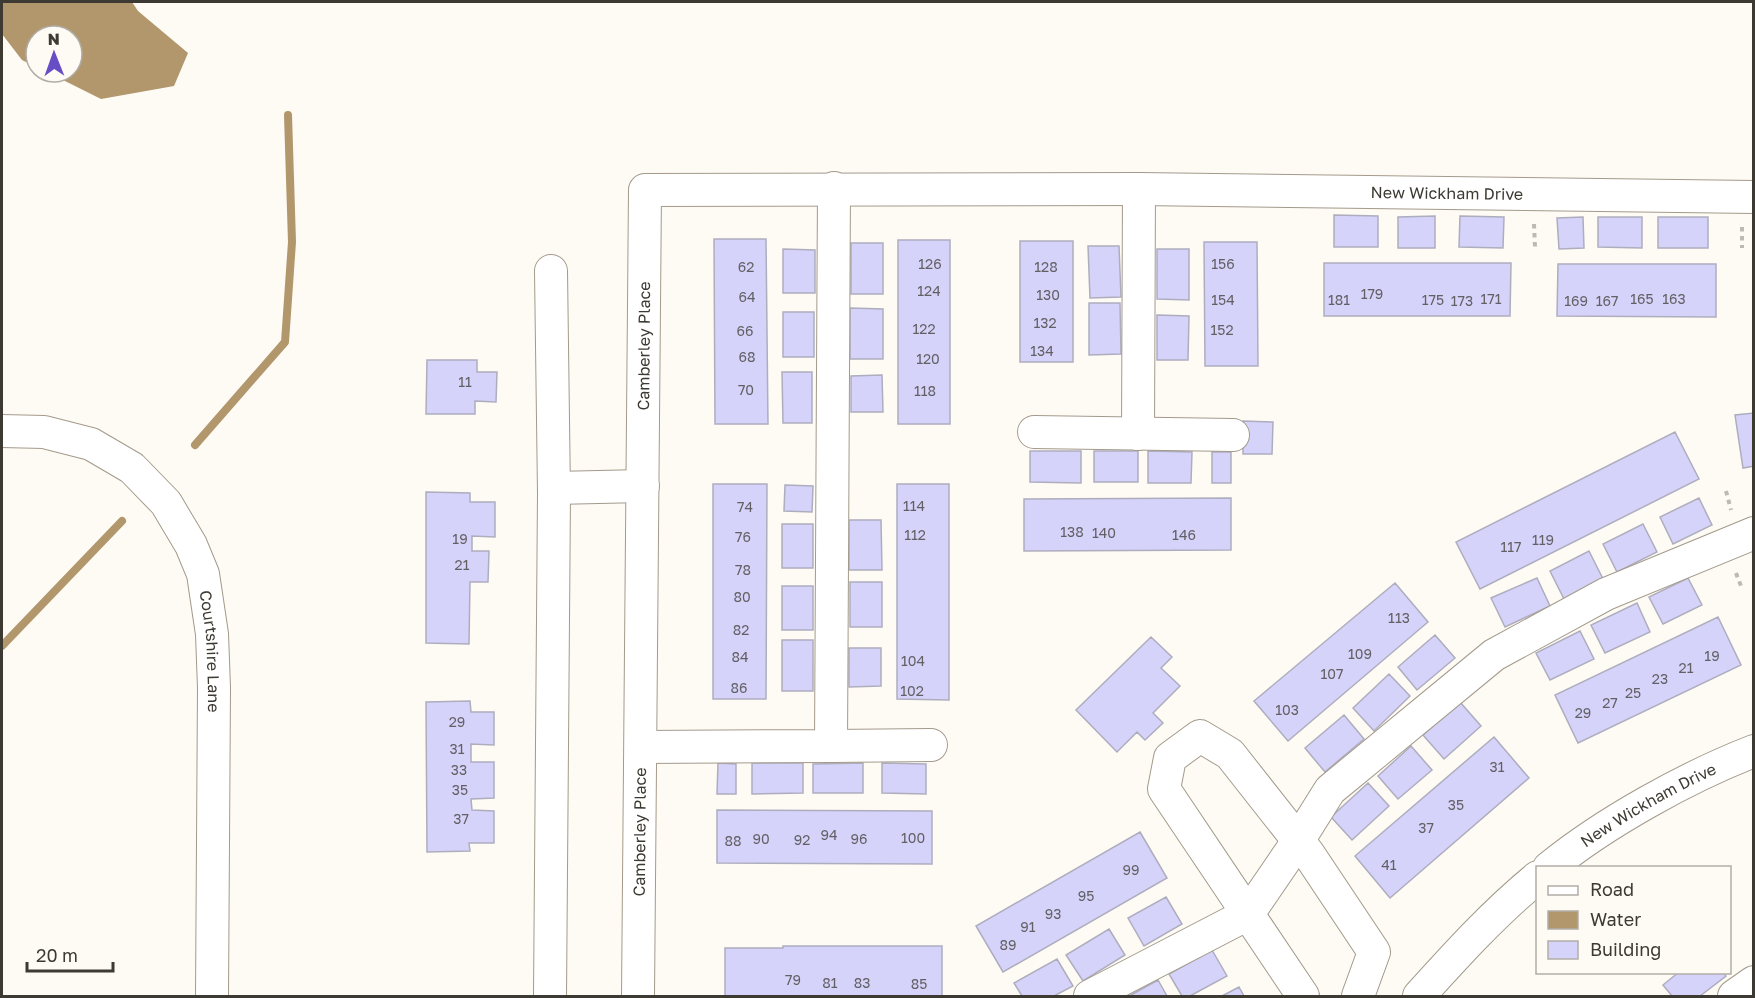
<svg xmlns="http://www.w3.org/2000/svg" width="1755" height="998" viewBox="0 0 1755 998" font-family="'Golos Text',sans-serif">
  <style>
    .water { fill: #b1976b }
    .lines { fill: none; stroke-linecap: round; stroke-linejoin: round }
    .stream { stroke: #b1976b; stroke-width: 8 }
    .building { fill: #d6d3fa; stroke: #aeadbe; stroke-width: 1.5 }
    .minor-casing { stroke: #a39a8b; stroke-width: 34 }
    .path { stroke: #bdb9b3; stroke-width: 4; stroke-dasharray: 4.5 4.5; stroke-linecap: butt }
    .minor { stroke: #fff; stroke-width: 32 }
    .labels { text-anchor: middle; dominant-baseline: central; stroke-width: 4.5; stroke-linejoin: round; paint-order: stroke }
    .number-label { font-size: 14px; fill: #636065 }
    .street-label { font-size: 16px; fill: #3d3a33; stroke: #fefaf4 }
  </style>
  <rect width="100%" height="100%" fill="#fefaf4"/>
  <path class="water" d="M2 2H132L138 11 188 53 174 86 101 99 47 72H72V36H36V67L22 60 2 34Z"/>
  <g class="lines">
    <path class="stream" d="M195 445 285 342 292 242 288 115
      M2 646 122 521"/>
  </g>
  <path class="building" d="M1334 215 1378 216V247H1334Z
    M1435 216V248H1398V217Z
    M1460 216 1504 217 1503 248 1459 247Z
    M1583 217 1584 248 1559 249 1557 218Z
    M1598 217H1642V248L1598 247Z
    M1658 217H1708V248H1658Z
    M714 239H766L768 424H715Z
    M898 240H950V424H898Z
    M1020 241H1073V362H1020Z
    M1204 242H1257L1258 366H1205Z
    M851 243H883V294H851Z
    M1088 246H1119L1121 297 1090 298Z
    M783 249 815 250V293H783Z
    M1157 249H1189V300L1157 299Z
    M1324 263H1511L1510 316H1324Z
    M1558 264H1716V317L1557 316Z
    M1089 303H1120L1121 354 1089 355Z
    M850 308 883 309V359H850Z
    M783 312H814V357H783Z
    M1157 315 1189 316 1188 360H1157Z
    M427 360H477V372H497L496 402 475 401V414H426Z
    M782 372H812V423H783Z
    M882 375 883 412H851V376Z
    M1754 413V466L1743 468 1735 415Z
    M1243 421 1273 422 1272 454H1243Z
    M1675 432 1699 479 1480 589 1456 542Z
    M1030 451H1081V483L1030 482Z
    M1094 451H1138V482H1094Z
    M1148 451 1192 452 1191 483H1148Z
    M1212 452H1231V483H1212Z
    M713 484H767L766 699H713Z
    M897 484H949V700L897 699Z
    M785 485 813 486 812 512 784 511Z
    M426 492 470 493V502H495V537L472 536V551H489L488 582H470L469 644 426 643Z
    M1231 498V550L1024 551V499Z
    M1699 498 1712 525 1673 544 1660 517Z
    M849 520H881L882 570H849Z
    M782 524H813V568H782Z
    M1643 524 1657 552 1617 572 1603 544Z
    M1589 551 1603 579 1564 599 1550 571Z
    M1537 578 1550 606 1505 627 1491 598Z
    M1688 578 1702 605 1663 624 1649 597Z
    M850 582H882V627H850Z
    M1395 583 1428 622 1288 741 1254 701Z
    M782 586H813V630H782Z
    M1637 603 1650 632 1605 653 1591 625Z
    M1718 617 1741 665 1578 743 1555 695Z
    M1580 631 1594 659 1550 680 1536 653Z
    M1435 635 1455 658 1417 690 1398 667Z
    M1151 637 1172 657 1161 668 1180 686 1153 713 1163 723 1145 740 1137 732 1117 752 1076 710Z
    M782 640H813V691H782Z
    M849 648H881V686L849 687Z
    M1389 674 1410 696 1374 731 1353 708Z
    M470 701 471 712H494V745L471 744V762H494V798L471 799 472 810 494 811V843H469L470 851 427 852 426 702Z
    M1460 702 1481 726 1444 759 1423 735Z
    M1344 715 1364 739 1325 772 1305 748Z
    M1494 737 1529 778 1390 898 1355 856Z
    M1411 746 1432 770 1398 799 1378 776Z
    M718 763 736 764V794H717Z
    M752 763H803V793L752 794Z
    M863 763V793H813V764Z
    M882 763 926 764V794L882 793Z
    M1368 783 1389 806 1352 840 1331 817Z
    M717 810 932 811V864L717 863Z
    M1140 832 1167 878 1003 972 976 926Z
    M1166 897 1182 924 1144 946 1128 918Z
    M1109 929 1125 955 1083 981 1066 955Z
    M783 946H942V996H725V948H783Z
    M1212 950 1227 976 1190 996H1182L1169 974Z
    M1057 959 1073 986 1054 996H1022L1014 983Z
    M1679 972H1723L1726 976 1700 996H1672L1663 985Z
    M1158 980 1167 996H1129Z
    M1239 987 1244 996H1222Z"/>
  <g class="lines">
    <defs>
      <g id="minor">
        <path id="s1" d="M2 431 44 432 91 444 132 468 166 503 191 545 203 574 212 634 214 688 212 996"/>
        <path d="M1034 432 1233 435"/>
        <path d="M1138 434 1139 189"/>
        <path d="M554 488 643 486"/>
        <path d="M831 746 931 745"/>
        <path d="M641 747 831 746 834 188"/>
        <path id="s2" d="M1549 868C1604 823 1687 777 1754 751"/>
        <path d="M550 996 554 494 551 271"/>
        <path id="s3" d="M638 996 645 190 1139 189 1754 197"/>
        <path d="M1090 996 1248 914 1298 841 1330 790 1494 655 1606 594 1754 533"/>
        <path d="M1303 996 1164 789 1170 758 1200 736 1230 754 1308 853 1374 952 1358 996"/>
        <path d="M1419 996C1456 955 1494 913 1538 877"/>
        <path d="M1734 996 1754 982"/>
      </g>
    </defs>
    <use href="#minor" class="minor-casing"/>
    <path class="path" d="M1534 224 1535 247
      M1742 227V248
      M1726 491 1731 510
      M1736 573 1741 586"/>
    <use href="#minor" class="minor"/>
  </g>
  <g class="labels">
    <g class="number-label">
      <text x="930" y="263">126</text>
      <text x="1223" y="263">156</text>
      <text x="746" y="266">62</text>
      <text x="1046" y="266">128</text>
      <text x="929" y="290">124</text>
      <text x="1372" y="293">179</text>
      <text x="1048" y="294">130</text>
      <text x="747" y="296">64</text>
      <text x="1491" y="298">171</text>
      <text x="1642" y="298">165</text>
      <text x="1674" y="298">163</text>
      <text x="1223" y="299">154</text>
      <text x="1339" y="299">181</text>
      <text x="1433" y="299">175</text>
      <text x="1462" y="300">173</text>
      <text x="1576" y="300">169</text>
      <text x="1607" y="300">167</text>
      <text x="1045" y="322">132</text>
      <text x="924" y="328">122</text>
      <text x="1222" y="329">152</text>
      <text x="745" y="330">66</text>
      <text x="1042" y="350">134</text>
      <text x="747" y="356">68</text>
      <text x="928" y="358">120</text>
      <text x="465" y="381">11</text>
      <text x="746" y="389">70</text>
      <text x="925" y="390">118</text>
      <text x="914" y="505">114</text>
      <text x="745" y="506">74</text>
      <text x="1072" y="531">138</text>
      <text x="1104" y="532">140</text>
      <text x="915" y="534">112</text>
      <text x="1184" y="534">146</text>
      <text x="743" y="536">76</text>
      <text x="460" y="538">19</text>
      <text x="1543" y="539">119</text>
      <text x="1511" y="546">117</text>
      <text x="462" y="564">21</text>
      <text x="743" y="569">78</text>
      <text x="742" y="596">80</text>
      <text x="1399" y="617">113</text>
      <text x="741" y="629">82</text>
      <text x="1360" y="653">109</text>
      <text x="1712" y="655">19</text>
      <text x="740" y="656">84</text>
      <text x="913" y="660">104</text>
      <text x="1686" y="667">21</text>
      <text x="1332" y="673">107</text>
      <text x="1660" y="678">23</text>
      <text x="739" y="687">86</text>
      <text x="912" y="690">102</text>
      <text x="1633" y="692">25</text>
      <text x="1610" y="702">27</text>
      <text x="1287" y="709">103</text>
      <text x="1583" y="712">29</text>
      <text x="457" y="721">29</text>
      <text x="457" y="748">31</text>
      <text x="1497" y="766">31</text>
      <text x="459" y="769">33</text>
      <text x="460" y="789">35</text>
      <text x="1456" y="804">35</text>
      <text x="461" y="818">37</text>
      <text x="1426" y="827">37</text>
      <text x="829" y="834">94</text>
      <text x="913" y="837">100</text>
      <text x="761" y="838">90</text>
      <text x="859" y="838">96</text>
      <text x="802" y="839">92</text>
      <text x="733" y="840">88</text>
      <text x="1389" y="864">41</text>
      <text x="1131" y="869">99</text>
      <text x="1086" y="895">95</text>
      <text x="1053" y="913">93</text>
      <text x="1028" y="926">91</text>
      <text x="1008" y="944">89</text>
      <text x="793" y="979">79</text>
      <text x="830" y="982">81</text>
      <text x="862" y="982">83</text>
      <text x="919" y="983">85</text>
    </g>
    <g class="street-label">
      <text stroke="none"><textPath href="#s3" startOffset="1608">New Wickham Drive</textPath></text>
      <text stroke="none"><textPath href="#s3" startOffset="650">Camberley Place</textPath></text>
      <text stroke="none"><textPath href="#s1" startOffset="345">Courtshire Lane</textPath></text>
      <text stroke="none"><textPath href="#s2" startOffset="118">New Wickham Drive</textPath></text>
      <text stroke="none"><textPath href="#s3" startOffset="164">Camberley Place</textPath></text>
    </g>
  </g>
  <rect width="1755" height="998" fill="none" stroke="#3d3a33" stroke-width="6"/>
  <rect x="1536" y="866" width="195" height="108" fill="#fefaf4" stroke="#b1ada7" stroke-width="1.5"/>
  <rect x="1548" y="886" width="30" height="9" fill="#ffffff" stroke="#b1ada7" stroke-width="1.5"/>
  <text x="1590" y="896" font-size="18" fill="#3d3a33">Road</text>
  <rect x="1548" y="911" width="30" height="18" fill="#b1976b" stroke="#b1ada7" stroke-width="1.5"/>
  <text x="1590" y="926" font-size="18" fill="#3d3a33">Water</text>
  <rect x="1548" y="941" width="30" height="18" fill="#d6d3fa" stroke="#b1ada7" stroke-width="1.5"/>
  <text x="1590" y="956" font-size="18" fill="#3d3a33">Building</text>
  <g transform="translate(54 54) rotate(359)"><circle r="28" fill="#fefaf4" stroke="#b1ada7" stroke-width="1.5"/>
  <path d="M0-4.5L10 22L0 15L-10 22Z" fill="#674dc6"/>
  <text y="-9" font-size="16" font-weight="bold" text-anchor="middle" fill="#3d3a33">N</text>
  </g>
  <path d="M27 962v9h86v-9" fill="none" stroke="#3d3a33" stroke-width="3"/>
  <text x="36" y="962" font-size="18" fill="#3d3a33" stroke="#fefaf4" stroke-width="4.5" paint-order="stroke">20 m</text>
</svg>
